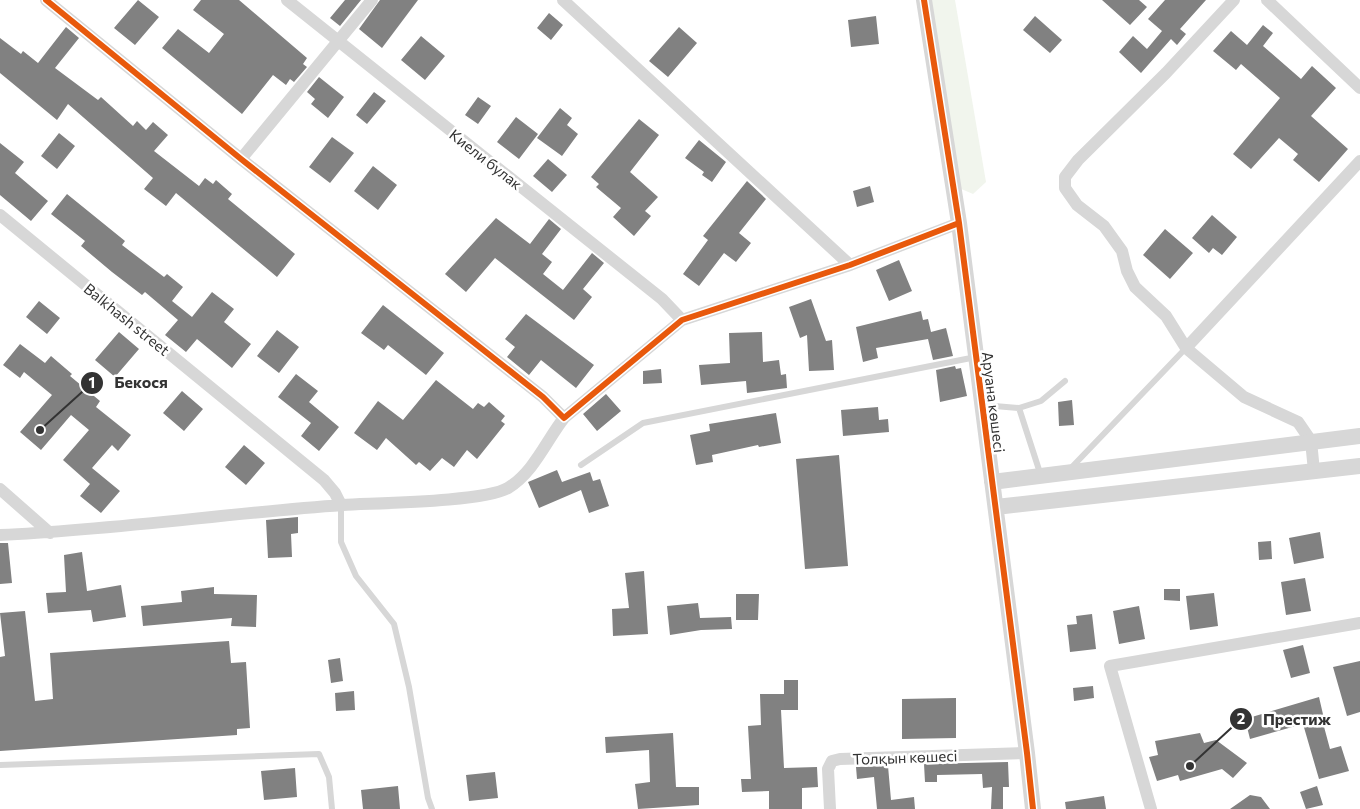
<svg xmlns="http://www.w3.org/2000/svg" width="1360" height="809" viewBox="0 0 1360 809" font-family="Commissioner,sans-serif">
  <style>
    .green { fill: #f1f5ed }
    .building { fill: #818181 }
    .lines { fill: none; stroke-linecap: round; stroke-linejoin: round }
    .service { stroke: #d7d7d7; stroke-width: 6 }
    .minor { stroke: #d7d7d7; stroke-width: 12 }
    .tertiary { stroke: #d7d7d7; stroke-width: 16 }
    .cycleway-casing { stroke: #fff; stroke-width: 9 }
    .cycleway { stroke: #e8590c; stroke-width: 6 }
    .labels { text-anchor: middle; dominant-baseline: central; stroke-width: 5; stroke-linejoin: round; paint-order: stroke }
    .street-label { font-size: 15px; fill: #333; stroke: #fff }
    .leader { fill: none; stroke: #333; stroke-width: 2 }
    .callout-dot { fill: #333; stroke: #fff; stroke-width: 2 }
    .mark-label { font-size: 15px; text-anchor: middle; font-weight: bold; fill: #fff }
    .callout-label { font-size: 16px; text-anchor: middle; font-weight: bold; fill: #333; stroke: #fff; stroke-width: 5; stroke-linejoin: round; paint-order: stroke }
  </style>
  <rect width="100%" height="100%" fill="#fff"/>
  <path class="green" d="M931 0H955L986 182 973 194 959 188Z"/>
  <path class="building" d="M138 0 159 17 135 45 114 28Z
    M201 0H239L307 58 303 64 307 67 294 82 290 79 286 85 273 75 242 114 162 48 178 29 209 53 224 34 193 10Z
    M345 0H361L340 26 330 18Z
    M380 0H418L382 48 359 29Z
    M1102 0H1139L1147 7 1130 25Z
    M1165 0H1206L1180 29 1186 34 1177 45 1171 39 1141 73 1119 52 1133 36 1147 49 1162 31 1148 19Z
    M549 13 563 25 551 40 537 28Z
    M876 16 879 44 851 47 848 20Z
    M1035 16 1062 40 1050 53 1023 30Z
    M1263 25 1273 33 1263 46 1301 79 1312 66 1336 88 1311 116 1348 149 1319 182 1293 160 1298 154 1279 138 1251 169 1233 154 1280 98 1241 64 1236 70 1213 51 1231 31 1247 45Z
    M66 27 79 38 55 68 98 100 101 97 133 126 137 121 146 130 153 122 168 135 154 151 199 186 205 178 213 184 216 180 232 194 228 199 295 254 277 277 176 193 166 206 144 189 153 178 68 104 57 120 0 73V38L21 54 23 51 38 63Z
    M679 27 697 43 668 77 649 61Z
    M421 36 445 56 425 80 401 60Z
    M319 77 344 97 328 118 311 104 315 99 307 92Z
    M374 92 386 101 367 124 356 115Z
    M478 97 491 106 478 124 465 115Z
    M560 108 572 118 567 125 578 134 562 156 537 138Z
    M516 117 538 134 519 159 497 142Z
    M639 119 659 135 630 172 658 197 645 211 651 216 634 236 613 217 621 208 596 187 599 184 591 177Z
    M59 133 75 146 57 169 41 156Z
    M332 137 354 153 330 183 309 167Z
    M699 140 726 162 712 182 702 175 704 172 685 158Z
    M0 143 24 162 15 173 48 201 31 221 0 195Z
    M548 159 567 175 552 192 533 176Z
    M373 166 397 185 378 210 354 191Z
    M747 181 766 199 739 233 751 243 736 262 724 253 699 286 683 274 708 240 703 236Z
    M870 186 874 202 857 207 853 191Z
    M67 194 125 241 122 245 164 277 167 274 183 287 172 301 192 317 212 292 234 309 224 322 251 344 232 368 197 339 186 352 165 335 178 320 145 292 142 295 112 272 81 246 85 241 51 214Z
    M1212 215 1237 237 1222 255 1213 248 1209 253 1192 238Z
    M496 218 530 244 549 219 561 229 542 254 552 262 543 274 563 290 592 253 604 263 583 289 592 297 574 320 495 258 466 292 445 274Z
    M1165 229 1193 253 1170 279 1143 255Z
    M899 260 912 291 889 301 876 270Z
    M811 299 826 341 832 340 834 370 809 371 807 335 800 338 789 307Z
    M39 301 60 318 47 334 26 317Z
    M383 305 444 353 426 375 388 345 384 350 361 333Z
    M921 311 923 320 928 319 931 332 946 328 953 356 933 360 928 339 876 348 878 358 863 362 856 327Z
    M526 314 594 365 576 388 541 360 529 375 507 357 515 347 505 339Z
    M277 330 299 347 279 373 257 356Z
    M119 332 139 349 115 377 95 360Z
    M762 332 763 362 779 360 781 375 786 374 787 388 747 393 746 381 701 385 699 365 730 363 729 333Z
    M20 344 45 363 51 356 72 374 70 376 100 401 96 407 131 435 118 451 112 445 92 468 120 491 101 513 80 496 90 484 63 460 89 430 71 415 41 450 20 432 52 395 24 372 20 378 3 365Z
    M955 366 956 369 961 368 967 396 940 402 936 370Z
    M661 369 662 383 643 384V371Z
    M296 374 318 391 309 402 339 427 319 451 301 436 311 423 278 397Z
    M436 380 473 409 478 403 484 407 489 402 505 416 501 421 505 424 477 459 467 450 454 467 442 458 430 471 419 462 416 465 386 438 377 450 354 433 378 401 403 420Z
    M182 391 203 409 184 431 163 413Z
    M606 394 621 411 597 431 583 414Z
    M1072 400 1074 425 1059 426 1058 402Z
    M878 407 879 420 888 419 889 432 843 436 841 410Z
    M776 413 781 443 759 447 758 445 712 455 713 462 696 465 690 435 710 431 709 424Z
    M244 445 265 463 246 485 225 467Z
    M839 455 848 566 805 569 796 459Z
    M557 470 562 482 590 472 593 481 600 479 609 506 589 513 581 490 539 508 528 482Z
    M298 517V533L291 534 292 557 268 558 266 520Z
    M1320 532 1324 558 1294 564 1289 538Z
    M1271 541 1272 559 1259 560 1258 542Z
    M0 543H8L12 583 0 584Z
    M82 552 87 591 121 585 126 617 93 622 91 610 48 613 46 593 66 592 64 555Z
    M644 571 648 634 613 636 612 609 629 608 625 573Z
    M1305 578 1311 611 1286 615 1281 582Z
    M214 587V594L257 595 256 627 231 626 232 618 143 626 141 606 182 602 181 591Z
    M1164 589H1180V601L1164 600Z
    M1214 593 1218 626 1190 630 1186 596Z
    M736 594H759L758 620H736Z
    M698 603 700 618 731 617 732 629 701 630 670 635 667 606Z
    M1139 606 1145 639 1119 644 1113 611Z
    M25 611 35 701 53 699 50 653 229 641 231 663 246 662 250 728 237 729V735L0 751V657L5 656 0 613Z
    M1092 614 1096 649 1070 652 1067 625 1077 624 1076 616Z
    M1303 645 1310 673 1291 678 1283 650Z
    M340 658 343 681 331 683 328 660Z
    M1360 661V712L1347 716 1333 667Z
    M784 680H798V710H781L784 768 817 767 818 787 802 788V809H769V791L742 792 741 779H751L748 726 761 725 760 694H784Z
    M1093 686 1094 698 1074 701 1073 688Z
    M354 691 355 710 336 711 335 693Z
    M1319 697 1325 723H1323L1330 749 1341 746 1349 771 1319 779 1303 724 1250 739 1245 719Z
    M956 698V738L902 739V699Z
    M673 733 676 787H699V805L638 809 635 784 650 782 649 750 606 753 605 737Z
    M1200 733 1204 743 1216 740 1247 763 1233 778 1222 769 1180 781 1178 775 1157 781 1149 757 1158 755 1155 741Z
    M1008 762 1009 787H1003V809H991L992 787 983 788 982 774 937 775V782H925L924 764Z
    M888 766 891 800 914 797 915 809H877L874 777 857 779 856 767Z
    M295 768 297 797 264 800 261 771Z
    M495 772 498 798 469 801 466 775Z
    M398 786 400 809H363L361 790Z
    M1317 786 1323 805 1306 809 1300 792Z
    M1250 795 1261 797 1270 809H1230Z
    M1104 796 1106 809H1066L1065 802Z"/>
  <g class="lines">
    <path class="service" d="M983 405 1019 408 1041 476
      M1019 408 1041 401 1065 381
      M581 465 643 423 976 357
      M1071 468 1186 348
      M341 505V542L356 576 394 624 409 687 428 798 432 809
      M0 765 319 754 329 777 332 809"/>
    <path class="minor" d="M46 0 241 159 543 397 564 418 682 320 850 265 959 223
      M287 0 662 299 682 320
      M563 0 850 265
      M1234 0 1166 73 1078 160 1065 177V188L1077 205 1104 226 1122 251 1127 271 1135 287 1166 316 1186 348 1244 397 1298 422 1311 441 1314 471
      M1267 0 1360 88
      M241 159 372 0
      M0 215 324 480 335 493 341 505
      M1186 348 1360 161
      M0 489 50 533
      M0 535C115 530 228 513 343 505 375 503 485 502 508 488 534 472 546 441 564 418
      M830 809 828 769 832 761 840 759 1027 753
      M1151 809 1110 666 1360 623"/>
    <path class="tertiary" d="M924 0 959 223 1027 753 1033 809
      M992 482 1360 436
      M996 507 1360 466"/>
    <defs>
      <path id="cycleway" d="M46 0 241 159 543 397 564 418 682 320 850 265 959 223
        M924 0 959 223 1027 753 1033 809"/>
    </defs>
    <use href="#cycleway" class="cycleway-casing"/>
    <use href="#cycleway" class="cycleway"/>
  </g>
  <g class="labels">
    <g class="street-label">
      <text transform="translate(486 159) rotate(38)">Киели булак</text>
      <text transform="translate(127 319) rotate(39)">Balkhash street</text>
      <text transform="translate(994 402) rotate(83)">Аруана көшесі</text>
      <text transform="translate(905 757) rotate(-2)">Толқын көшесі</text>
    </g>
  </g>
  <path class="leader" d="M40 430L92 383M1190 766L1241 719"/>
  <g class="callout-dot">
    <circle cx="40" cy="430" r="5"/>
    <circle cx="1190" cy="766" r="5"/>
    <circle cx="92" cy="383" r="12"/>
    <circle cx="1241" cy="719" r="12"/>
  </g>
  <g class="mark-label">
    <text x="92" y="388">1</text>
    <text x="1241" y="724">2</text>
  </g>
  <g class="callout-label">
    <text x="141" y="388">Бекося</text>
    <text x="1297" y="725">Престиж</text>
  </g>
</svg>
